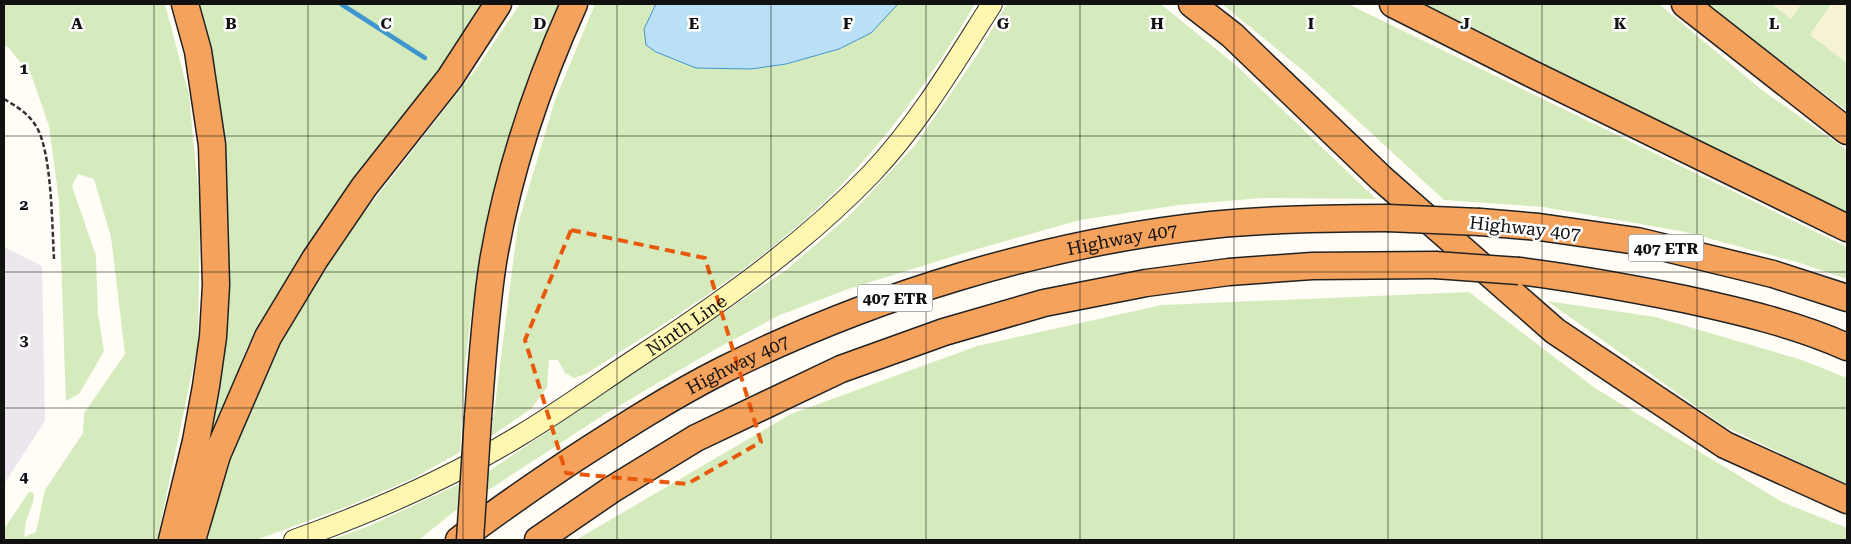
<svg xmlns="http://www.w3.org/2000/svg" width="1851" height="544" viewBox="0 0 1851 544" font-family="'Roboto Serif',serif">
  <style>
    .industrial { fill: #eee6ef }
    .farmland { fill: #f6f3d4 }
    .green { fill: #d5ebbd }
    .water { fill: #b9e0f7; stroke: #3f96cf }
    .lines { fill: none; stroke-linecap: round; stroke-linejoin: round }
    .stream { stroke: #3f96cf; stroke-width: 4.5 }
    .secondary-casing { stroke: #333; stroke-width: 22 }
    .motorway-casing { stroke: #222; stroke-width: 29 }
    .path { stroke: #333; stroke-width: 2.5; stroke-dasharray: 5 2.5; stroke-linecap: butt }
    .secondary { stroke: #fff6b0; stroke-width: 20 }
    .motorway { stroke: #f5a25d; stroke-width: 26 }
    .motorway-bridge-casing { stroke: #222; stroke-width: 29; stroke-linecap: butt }
    .motorway-bridge { stroke: #f5a25d; stroke-width: 26 }
    .marked { fill: none; stroke: #e8590c; stroke-width: 4; stroke-dasharray: 10 6; stroke-linejoin: round }
    .grid { fill: none; stroke: #111; stroke-width: 1; stroke-opacity: 0.55 }
    .labels { text-anchor: middle; dominant-baseline: central; stroke-width: 5; stroke-linejoin: round; paint-order: stroke }
    .shield { fill: #fff; stroke: #585858; stroke-width: 1 }
    .shield-label { font-size: 16px; font-weight: bold; fill: #111 }
    .street-label { font-size: 18px; fill: #111; stroke: #fff }
    .grid-label { font-size: 16px; text-anchor: middle; font-weight: bold; fill: #111; stroke: #fff; stroke-width: 5; stroke-linejoin: round; paint-order: stroke }
  </style>
  <rect width="100%" height="100%" fill="#fffdf5"/>
  <path class="industrial" d="M4 247 42 266 45 421 4 484Z"/>
  <path class="farmland" d="M1772 4H1801L1791 19Z
    M1831 4H1847V63L1810 35Z"/>
  <path class="green" d="M4 4H165L189 95 200 208 198 344 157 540H4V529L29 492 34 493 33 502 26 521 24 537 36 532 45 490 83 433 84 413 125 354 111 237 94 179 78 174 72 186 96 256 98 314 104 351 79 394 66 401 59 201 49 126 32 77 8 47 4 46Z
    M192 4H484L466 36 312 239 247 347 211 444 203 442 221 325Z
    M520 4H561L491 208 479 264 471 316 465 366 460 452 412 479 346 507 256 540H202L233 451 276 352 336 249 476 69Z
    M595 4H656L644 29 696 68 751 69 786 64 839 49 894 9 898 4H975C925 89 865 171 788 234 725 287 655 329 586 374L574 378 565 373 558 360H549L547 387 531 409 491 436 518 224 555 100Z
    M1007 4H1161L1239 68 1376 199 1262 198 1179 205 1080 220 974 250 848 289 780 315 714 350 605 414 487 491 489 471 786 270 850 215 916 144 977 55Z
    M1222 4H1348L1847 247V279L1797 262 1681 231 1543 207 1444 200 1306 73Z
    M1424 4H1659L1762 90 1847 150V214Z
    M1707 4H1772L1791 19 1801 4H1831L1810 35 1847 63V111Z
    M1469 292 1595 388 1782 502 1847 528V540H576L791 414 977 346 1162 305Z
    M1547 301 1655 317 1802 360 1847 378V485L1724 426Z
    M459 484 457 509 419 540H330L369 526Z"/>
  <path class="water" d="M656 4H898L871 33 839 49 786 64 751 69 696 68 656 52 646 45 644 29Z"/>
  <g class="lines">
    <path class="stream" d="M341 4 425 58"/>
    <defs>
      <g id="secondary">
        <path id="s1" d="M294 540C373 512 447 480 519 436 561 411 602 381 643 354 724 300 804 244 872 173 920 122 955 62 992 4"/>
      </g>
      <g id="motorway">
        <path d="M1192 4 1232 35 1381 178 1555 331 1725 445 1847 500"/>
        <path d="M1393 4 1528 72 1847 228"/>
        <path d="M1685 4 1847 131"/>
        <path d="M1480 222 1539 227 1637 241 1773 274 1847 298"/>
        <path d="M1519 271C1575 278 1629 288 1684 299 1739 311 1795 324 1847 347"/>
        <path d="M478 417C482 366 485 313 493 262 508 172 537 86 574 4"/>
        <path d="M172 540 196 441 206 386 213 337 216 285 212 145 198 51 185 4"/>
        <path d="M192 540 217 455 268 337 315 259 364 187 450 78 498 4"/>
        <path id="s2" d="M459 540C496 512 535 485 574 459 622 428 670 397 721 371 871 296 1044 243 1211 225 1270 219 1329 218 1387 218"/>
        <path d="M538 540 611 490 696 438 841 369 944 332 1044 303 1146 283 1229 272 1312 266 1435 265"/>
      </g>
    </defs>
    <use href="#secondary" class="secondary-casing"/>
    <use href="#motorway" class="motorway-casing"/>
    <path class="path" d="M4 99C16 106 28 113 36 126 52 151 52 227 54 259"/>
    <use href="#secondary" class="secondary"/>
    <use href="#motorway" class="motorway"/>
    <defs>
      <path id="motorway-bridge" d="M1387 218 1480 222
        M1435 265 1519 271
        M470 540 478 417"/>
    </defs>
    <use href="#motorway-bridge" class="motorway-bridge-casing"/>
    <use href="#motorway-bridge" class="motorway-bridge"/>
  </g>
  <path class="marked" d="M571 230 705 258 761 442 687 484 566 473 525 340Z"/>
  <path class="grid" d="M154 4V540M308 4V540M463 4V540M617 4V540M771 4V540M926 4V540M1080 4V540M1234 4V540M1388 4V540M1542 4V540M1697 4V540M4 136H1847M4 272H1847M4 408H1847"/>
  <g class="labels">
    <g class="shield">
      <rect x="1628.5" y="234.5" width="75" height="27" rx="4"/>
      <rect x="857.5" y="284.5" width="75" height="27" rx="4"/>
    </g>
    <g class="shield-label">
      <text x="1666" y="248">407 ETR</text>
      <text x="895" y="298">407 ETR</text>
    </g>
    <g class="street-label">
      <text transform="translate(1525 228) rotate(6)">Highway 407</text>
      <text stroke="none"><textPath href="#s2" startOffset="736">Highway 407</textPath></text>
      <text stroke="none"><textPath href="#s1" startOffset="449">Ninth Line</textPath></text>
      <text stroke="none"><textPath href="#s2" startOffset="330">Highway 407</textPath></text>
    </g>
  </g>
  <g class="grid-label">
    <text x="77" y="29">A</text>
    <text x="231" y="29">B</text>
    <text x="386" y="29">C</text>
    <text x="540" y="29">D</text>
    <text x="694" y="29">E</text>
    <text x="848" y="29">F</text>
    <text x="1003" y="29">G</text>
    <text x="1157" y="29">H</text>
    <text x="1311" y="29">I</text>
    <text x="1465" y="29">J</text>
    <text x="1620" y="29">K</text>
    <text x="1774" y="29">L</text>
    <text x="24" y="74">1</text>
    <text x="24" y="210">2</text>
    <text x="24" y="346">3</text>
    <text x="24" y="482">4</text>
  </g>
  <rect width="1851" height="544" fill="none" stroke="#111111" stroke-width="10"/>
</svg>
